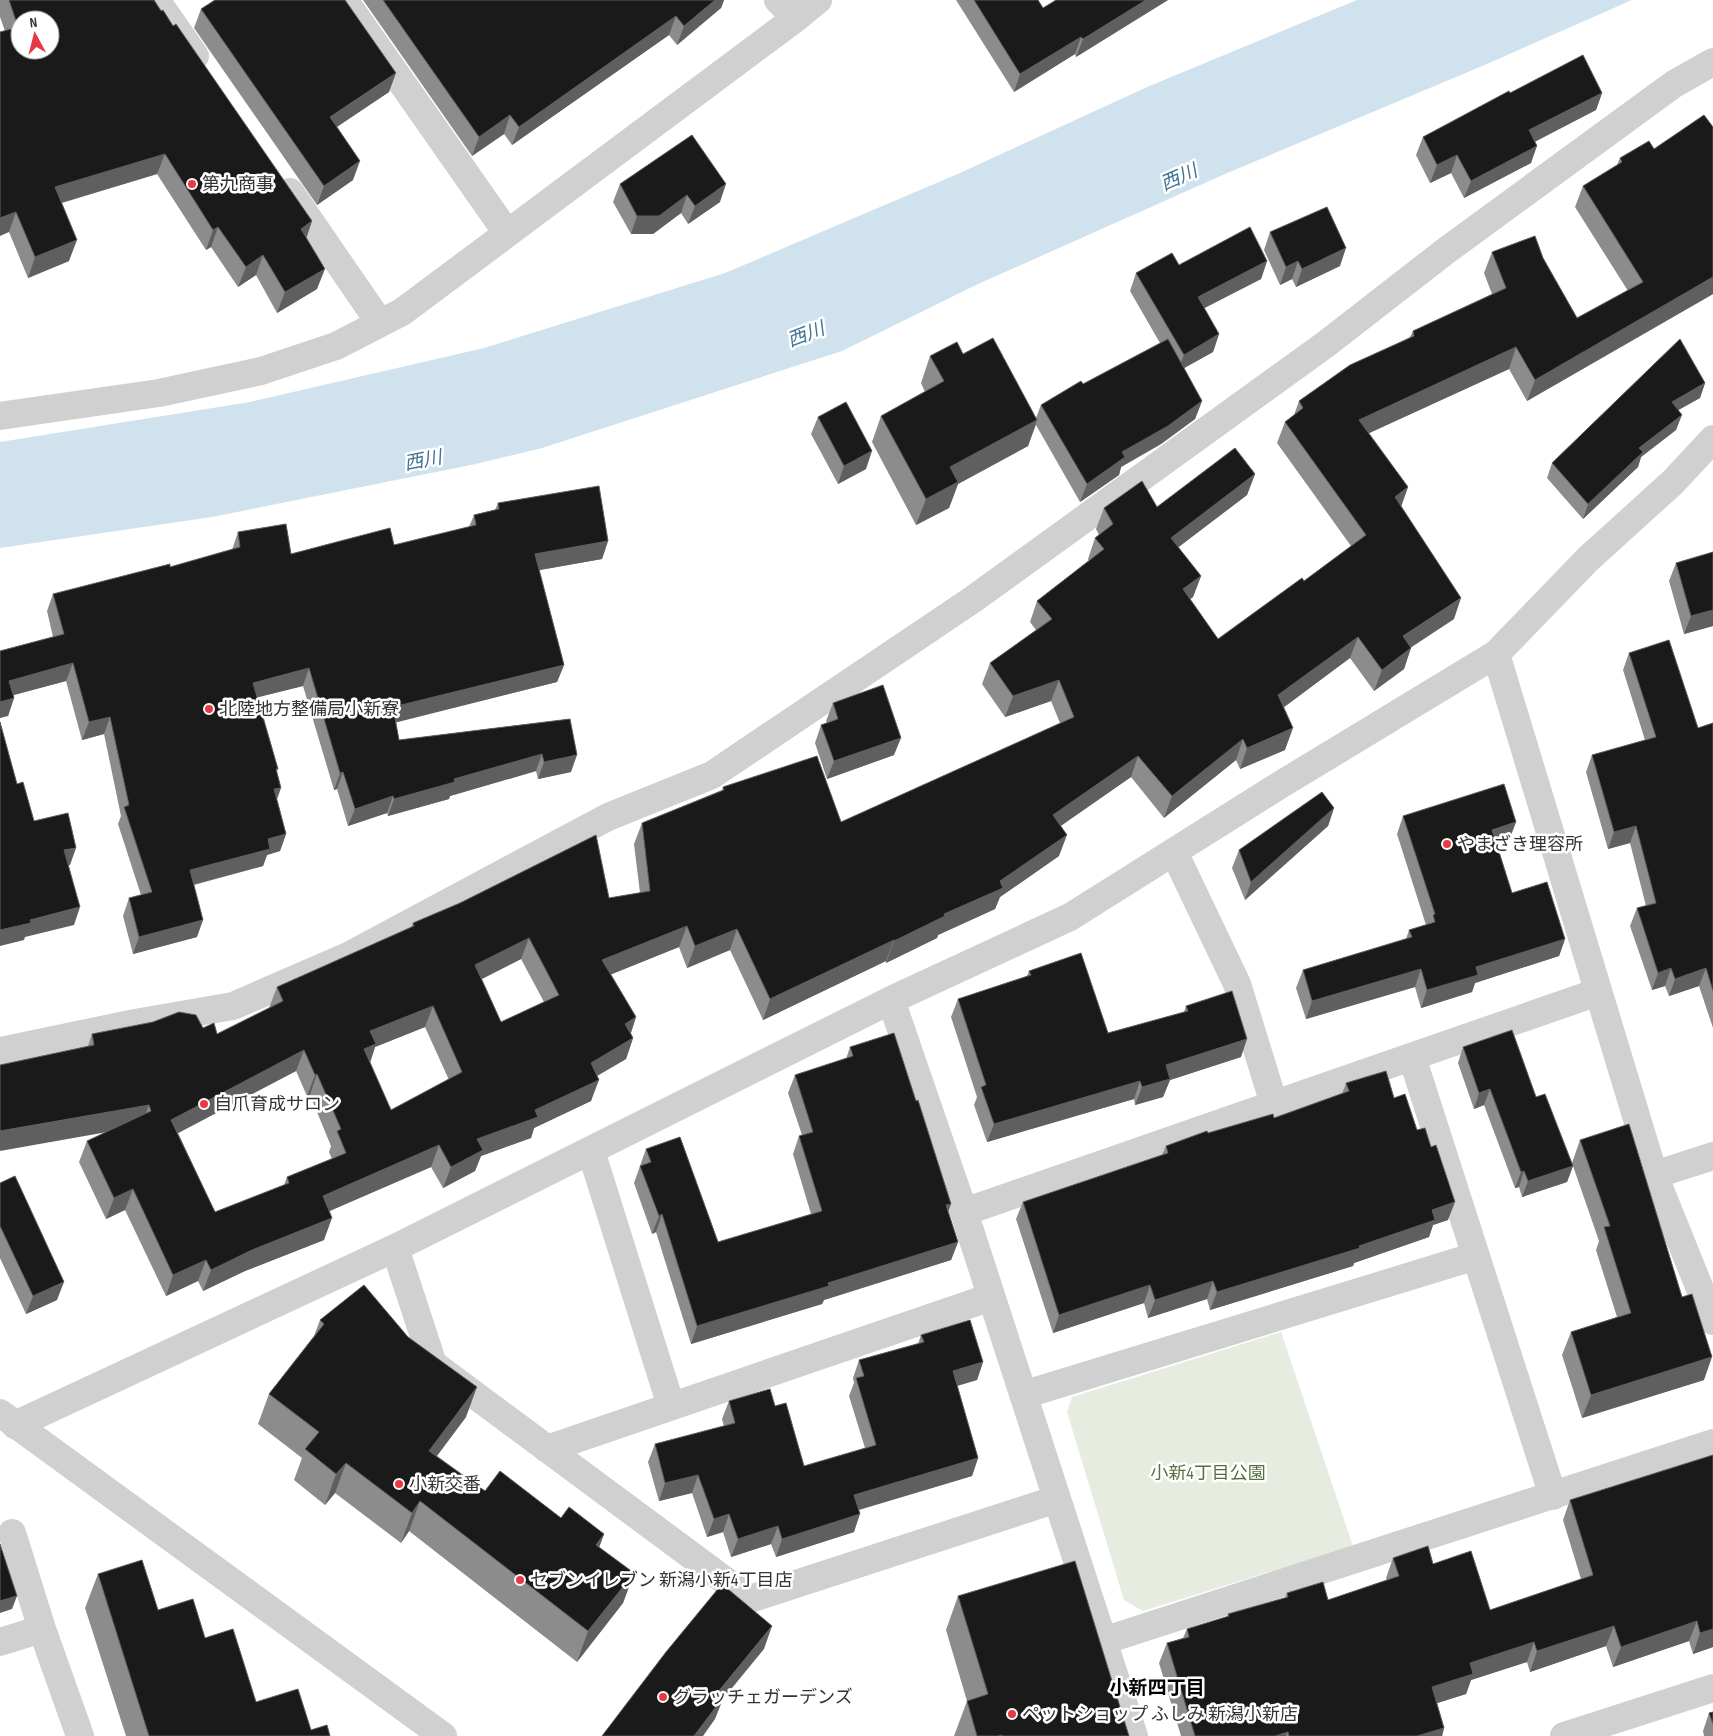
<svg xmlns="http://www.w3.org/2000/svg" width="1713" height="1736" viewBox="0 0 1713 1736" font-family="'Sofia Sans Condensed','Noto Sans JP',sans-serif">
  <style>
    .green { fill: #e6ecdf }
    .water { fill: #cfe2ee }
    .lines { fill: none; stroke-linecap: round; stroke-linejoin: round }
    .minor { stroke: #d0d0d0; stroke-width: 28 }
    .tertiary { stroke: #d0d0d0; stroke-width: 28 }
    .wall { fill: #8c8c8c; fill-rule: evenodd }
    .shaded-wall { fill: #5f5f5f }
    .building { fill: #1a1a1a; stroke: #5f5f5f; fill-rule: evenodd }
    .poi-dot { fill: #e63946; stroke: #fff; stroke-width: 2 }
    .labels { text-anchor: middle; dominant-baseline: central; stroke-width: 5; stroke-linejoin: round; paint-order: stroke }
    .poi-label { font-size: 18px; fill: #333; stroke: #fff; text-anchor: start }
    .park-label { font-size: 18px; fill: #56703f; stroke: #fff }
    .water-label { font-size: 19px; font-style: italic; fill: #3f7597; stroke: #fff }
    .neighbourhood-label { font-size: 19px; font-weight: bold; fill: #000; stroke: #fff }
  </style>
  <rect width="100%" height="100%" fill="#fff"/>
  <path class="green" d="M1281 1332 1353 1546 1143 1611 1124 1600 1067 1412 1072 1397Z"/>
  <path class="water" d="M1357 0H1632L1480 67 1225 174 976 285 842 351 542 448 471 465 212 517 0 548V442L250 402 484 348 725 273 960 173 1147 87Z"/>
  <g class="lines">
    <path class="minor" d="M156 0 195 56
      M344 0 507 233
      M778 0 796 18
      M290 192 380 323
      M0 416 159 393 261 371 336 346 402 312 796 18 818 0
      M1496 654 1654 1175 1713 1321
      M1174 852 1237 984 1274 1104
      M891 1000 964 1212 1134 1736
      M0 1051 135 1023 233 1006 348 956 608 817 712 775 972 600 1326 344 1447 250 1674 84 1713 62
      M1412 1057 1553 1496
      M591 1151 671 1406
      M1654 1175 1713 1156
      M964 1212 1598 992
      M395 1248 433 1364 750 1599 1057 1499
      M1023 1395 1476 1256
      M15 1425 395 1248 891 1000 1070 917 1280 785 1496 654 1588 559 1673 482 1713 439
      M547 1449 991 1297
      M12 1533 42 1629 80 1736
      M1103 1641 1713 1443
      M0 1642 42 1629
      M1564 1736 1713 1688"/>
    <path class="tertiary" d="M0 1413 443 1736"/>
  </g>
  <path class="wall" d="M0 0H154L312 221 306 238 317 289 277 313 256 275 238 287 211 247 206 250 157 174 62 203 69 261 28 278 9 232 5 31 0 17Z
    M363 0H724L721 8 677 45 669 35 512 145 504 134 472 156Z
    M956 0H1038L1043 8 1168 0 1076 57 1075 54 1014 92Z
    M201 9 389 92 337 127 353 180 317 205 194 28Z
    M1510 93H1602L1596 110 1535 141 1531 163 1464 198 1451 173 1430 183 1416 155 1423 137Z
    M692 135 720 202 688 224 681 213 653 234H631L613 202 620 184Z
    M1620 158 1713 294 1527 401 1509 369 1369 433 1408 487 1401 507 1454 619 1411 647 1404 669 1374 691 1350 658 1283 707 1285 750 1240 769 1236 760 1164 818 1131 777 1060 826 1059 856 1000 897 995 909 938 935 937 938 886 963V961L763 1020 730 950 687 968 679 947 611 974 636 1017 631 1033 633 1038 626 1059 597 1076 591 1101 534 1128 531 1138 481 1156 475 1171 443 1188 431 1167 329 1211 324 1240 245 1271 203 1291 198 1281 166 1296 125 1210 106 1219 79 1162 87 1141 106 1132 88 1046 92 1034 203 1028 217 1034 269 1008 277 987 411 927 413 923 609 898 640 893 634 844 642 823 722 790 723 787 841 822 1060 723 1051 701 1005 717 982 684 990 663 1036 630 1030 622 1037 601 1089 561 1088 559 1095 538 1099 535 1096 529 1104 508 1157 507 1255 474 1247 495 1178 547 1201 576 1193 597 1190 599 1218 639 1304 581 1351 546 1277 443 1285 422 1294 415 1299 401 1410 337 1413 331 1492 294 1484 273 1492 252 1543 258 1577 318 1628 291 1575 207 1583 186 1617 165ZM521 959 544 1002 501 1022 482 979ZM425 1027 449 1080 391 1110 370 1062 375 1047ZM296 1071 307 1096 310 1095 331 1146 329 1152 332 1159 287 1177 284 1185 215 1212 178 1133Z
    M1270 232 1340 266 1296 287 1292 279 1280 285 1264 250Z
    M1267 261 1261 279 1204 308 1219 334 1213 352 1184 368 1202 401 1195 419 1161 444 1121 467 1119 475 1080 502 1036 425 1028 446 958 484 949 508 916 525 872 442 881 416 925 392 921 383 930 356 963 354 1036 418 1041 405 1083 384 1160 343 1130 291 1136 273 1179 265Z
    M1705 383 1700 398 1678 410 1676 430 1641 457 1638 467 1583 519 1547 478 1552 463Z
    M818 417 866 469 838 484 811 434Z
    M498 503 608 541 602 559 539 570 564 665 557 682 395 722 399 740 570 719 571 772 538 779 536 771 450 796 449 799 388 816 387 813 348 826 337 789 334 790 303 686 258 697 278 769 277 771V799L286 834 280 851 267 855 263 866 194 885 197 937 133 954 123 916 129 898 141 895 118 824 121 816 104 734 82 740 66 681 13 695 14 698 8 716 0 651 53 637 47 611 53 594 170 567 232 550 238 532 291 554 394 545 469 527 474 515 495 510Z
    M1713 552V626L1684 634 1669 581 1676 563Z
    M1629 653 1698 728 1713 723V1028L1699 986 1669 996 1665 986 1652 990 1630 926 1637 908 1646 906 1630 843 1608 849 1586 772 1592 755 1645 740 1623 670Z
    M833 703 894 755 827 779 815 743 821 725 827 723 826 721Z
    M1334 808 1328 826 1245 900 1232 868 1239 850Z
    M1403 816 1516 822 1509 840 1497 844 1512 893 1565 939 1559 956 1475 983 1472 992 1421 1008 1415 987 1306 1019 1296 988 1303 970 1406 939 1409 930 1426 925 1397 834Z
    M1029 971 1108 1033 1184 1012 1186 1006 1241 1057 1170 1080 1163 1097 1135 1105 1134 1099 987 1142 974 1105 977 1097 951 1017 958 999 1027 976Z
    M850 1047 916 1101 951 1204 948 1211 958 1242 951 1260 824 1300 822 1304 691 1344 656 1232 652 1234 634 1183 646 1149 718 1242 811 1214 793 1154 799 1136 802 1135 788 1093 795 1075 846 1059Z
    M1463 1047 1536 1097 1573 1166 1567 1182 1522 1197 1519 1187 1515 1188 1484 1105 1474 1109 1458 1063Z
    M1346 1083 1394 1098 1417 1130 1448 1220 1433 1225 1429 1237 1354 1263 1353 1266 1210 1310 1207 1299 1148 1318 1144 1303 1053 1333 1016 1219 1023 1202 1162 1155 1166 1146 1208 1133 1274 1118 1342 1094Z
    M1580 1140 1682 1297 1704 1380 1582 1418 1562 1355 1571 1332 1617 1317 1596 1250 1599 1241 1572 1163Z
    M0 1183 57 1300 26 1314 0 1258Z
    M320 1320 466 1417 437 1456 485 1491 604 1534 599 1547 634 1573 623 1603 577 1662 409 1531 401 1543 335 1493 325 1505 294 1480 302 1458 258 1424 269 1394 314 1336Z
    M921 1335 983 1362 977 1380 957 1386 978 1458 972 1476 859 1510 854 1532 776 1557 771 1544 731 1557 723 1532 707 1537 692 1493 659 1501 648 1462 655 1444 724 1426 722 1419 729 1401 775 1406 804 1466 865 1448 849 1396 854 1383 853 1378 859 1360 918 1344Z
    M1713 1455V1647L1693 1654 1689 1641 1613 1667 1606 1646 1530 1672 1527 1662 1471 1680 1466 1694 1437 1703 1444 1728 1442 1736H1181L1159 1663 1167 1643 1183 1638 1187 1629 1227 1617 1228 1614 1285 1598 1287 1593 1328 1600 1387 1580 1386 1578 1393 1558 1433 1564 1490 1610 1581 1579 1563 1520 1570 1500Z
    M98 1574 158 1610 205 1638 256 1702 311 1730 330 1736H126L85 1608Z
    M958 1596 1129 1736H954L967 1701 946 1630Z
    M1713 1712V1736H1704L1703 1731 1709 1713Z"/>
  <path class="shaded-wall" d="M715 0H724L721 8 677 45 684 26Z
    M1146 0H1168L1076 57 1083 39Z
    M676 16 669 35 512 145 519 127Z
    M1081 37 1075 54 1014 92 1020 74Z
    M396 73 389 92 323 136 330 117Z
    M1602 93 1596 110 1523 148 1529 130Z
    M510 115 504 134 472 156 479 137Z
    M1537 146 1531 163 1464 198 1471 181Z
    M165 154 157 174 47 207 55 187Z
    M1457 155 1451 173 1430 183 1437 165Z
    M360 161 353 180 317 205 324 186Z
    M726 184 720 202 688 224 695 206Z
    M687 195 681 213 653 234H631L637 216Z
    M16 212 9 232 0 236V218Z
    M312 221 305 242 301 229Z
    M218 227 211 247 206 250 213 230Z
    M77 240 69 261 28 278 35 257Z
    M1346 248 1340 266 1296 287 1302 269Z
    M263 255 256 275 238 287 246 267Z
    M1267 261 1261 279 1191 315 1198 297Z
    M1298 261 1292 279 1280 285 1286 267Z
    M325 269 317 289 277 313 285 292Z
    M1713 277V294L1527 401 1535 380Z
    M1219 334 1213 352 1177 372 1184 355Z
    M1516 347 1509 369 1352 441 1359 420Z
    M1705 383 1700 398 1666 417 1672 402Z
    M1202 401 1195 419 1161 444 1121 467 1119 475 1080 502 1087 484 1122 452Z
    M1682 415 1676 430 1641 457 1638 467 1583 519 1588 504 1639 448Z
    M1037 420 1028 446 958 484 949 508 916 525 926 499 950 467Z
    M872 451 866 469 838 484 844 466Z
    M1255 474 1247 495 1163 559 1171 538Z
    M1408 487 1400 509 1395 497Z
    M608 541 602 559 529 572 535 554Z
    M1201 576 1193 597 1175 611 1183 589Z
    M1461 598 1454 619 1395 658 1403 636Z
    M1713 610V626L1684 634 1691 616Z
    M1358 637 1350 658 1271 717 1278 695Z
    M1411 648 1404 669 1374 691 1382 670Z
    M73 663 66 681 3 698 9 681Z
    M564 665 557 682 386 725 393 707Z
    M309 668 303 686 247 700 253 683Z
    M1059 680 1051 701 1005 717 1013 696Z
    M14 698 8 716 0 718V702Z
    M110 717 104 734 82 740 89 722Z
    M1293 728 1285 750 1240 769 1247 748Z
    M901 738 894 755 827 779 834 761Z
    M1243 739 1236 760 1164 818 1172 796Z
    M542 754 536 771 450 796 449 799 388 816 394 799 454 779Z
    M577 755 571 772 538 779 544 762Z
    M1138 756 1131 777 1045 837 1053 815Z
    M343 772 337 789 334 790 340 773Z
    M281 788 275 805 274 789Z
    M393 796 387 813 348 826 355 809Z
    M1334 808 1328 826 1245 900 1251 882Z
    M1516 822 1509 840 1486 847 1492 830Z
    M1636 826 1630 843 1608 849 1614 832Z
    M286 834 280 851 267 855 263 866 184 887 190 870 268 839Z
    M1067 835 1059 856 1000 897 995 909 938 935 937 938 886 963 894 941 944 914 1000 881Z
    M76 848 70 865 58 868 64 850Z
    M80 907 74 925 25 937 24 940 0 946V930L30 920Z
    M203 920 197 937 133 954 139 937Z
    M687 926 679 947 595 981 602 960Z
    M737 929 730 950 687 968 695 946Z
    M529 938 521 959 468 986 475 965Z
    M1565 939 1559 956 1475 983 1472 992 1421 1008 1427 990 1476 967Z
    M894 940 886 961 763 1020 770 999Z
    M1671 968 1665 986 1652 990 1658 973Z
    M1706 968 1699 986 1669 996 1675 979Z
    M1421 969 1415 987 1306 1019 1312 1001Z
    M433 1006 425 1027 375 1047 369 1066 357 1070 370 1031Z
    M636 1017 629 1038 625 1024Z
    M633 1038 626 1059 583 1084 591 1063Z
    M1247 1039 1241 1057 1170 1080 1163 1097 1135 1105 1142 1087 1166 1065Z
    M304 1050 296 1071 163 1141 171 1120Z
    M317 1074 310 1095 307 1096 315 1075Z
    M599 1080 591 1101 534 1128 531 1138 481 1156 475 1171 443 1188 451 1167 477 1139 535 1110Z
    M1140 1081 1134 1099 987 1142 994 1124Z
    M1490 1089 1484 1105 1474 1109 1479 1093Z
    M149 1105 141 1126 0 1151V1131Z
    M439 1145 431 1167 316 1217 323 1196Z
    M1573 1166 1567 1182 1522 1197 1528 1181Z
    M1524 1171 1519 1187 1515 1188 1521 1172Z
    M133 1189 125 1210 106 1219 114 1198Z
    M1455 1202 1448 1220 1433 1225 1429 1237 1354 1263 1353 1266 1210 1310 1217 1292 1359 1246 1432 1210Z
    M951 1204 944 1222 946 1205Z
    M662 1214 656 1232 652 1234 659 1216Z
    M332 1218 324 1240 245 1271 203 1291 211 1270 252 1250Z
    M958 1242 951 1260 824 1300 822 1304 691 1344 697 1326 828 1283Z
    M206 1260 198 1281 166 1296 173 1275Z
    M1213 1281 1207 1299 1148 1318 1155 1300Z
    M64 1282 57 1300 26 1314 33 1296Z
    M1150 1285 1144 1303 1053 1333 1059 1315Z
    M1712 1357 1704 1380 1582 1418 1591 1395Z
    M983 1362 977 1380 946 1389 953 1371Z
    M477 1387 466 1417 418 1481 429 1451Z
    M978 1458 972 1476 848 1513 854 1495Z
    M346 1463 335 1493 325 1505 336 1474Z
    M698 1475 692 1493 659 1501 665 1483Z
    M420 1501 409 1531 401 1543 412 1513Z
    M729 1514 723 1532 707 1537 714 1519Z
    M860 1514 854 1532 776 1557 782 1539Z
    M778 1526 771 1544 731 1557 738 1539Z
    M604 1534 593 1564 596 1545Z
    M634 1573 623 1603 577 1662 588 1631Z
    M17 1596 12 1609 0 1613V1601Z
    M1697 1621 1689 1641 1613 1667 1621 1647Z
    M772 1626 764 1649 723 1699 715 1719 703 1736H694L718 1692Z
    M1614 1626 1606 1646 1530 1672 1537 1651Z
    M1713 1629V1647L1693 1654 1700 1633Z
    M1534 1642 1527 1662 1471 1680 1466 1694 1425 1707 1432 1687 1470 1663Z
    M1444 1728 1442 1736H1417Z
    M1288 1732 1286 1736H1275Z"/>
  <path class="building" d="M9 0H154L161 11 163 10 173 26 176 24 312 221 301 229 325 269 285 292 263 255 246 267 218 227 213 230 165 154 55 187 77 240 35 257 16 212 0 218V32L18 27ZM20 20H50V50H20Z
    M215 0H345L396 73 330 117 360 161 324 186 201 9Z
    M383 0H715L684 26 676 16 519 127 510 115 479 137Z
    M974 0H1038L1043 8 1056 0H1146L1083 39 1081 37 1020 74Z
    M1583 55 1602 93 1529 130 1537 146 1471 181 1457 155 1437 165 1423 137 1509 91 1510 93Z
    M1704 115 1713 127V277L1535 380 1516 347 1359 420 1408 487 1395 497 1461 598 1403 636 1411 648 1382 670 1358 637 1278 695 1293 728 1247 748 1243 739 1172 796 1138 756 1053 815 1067 835 1000 881 1003 888 944 914 945 916 894 941V940L770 999 737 929 695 946 687 926 602 960 636 1017 625 1024 633 1038 591 1063 599 1080 535 1110 538 1117 477 1139 483 1150 451 1167 439 1145 323 1196 332 1218 252 1250 211 1270 206 1260 173 1275 133 1189 114 1198 87 1141 151 1111 149 1105 0 1131V1065L94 1045 92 1034 153 1022 179 1012 196 1015 203 1028 214 1023 217 1034 283 1001 277 987 414 926 413 923 460 903 596 835 609 898 650 891 642 823 724 790 723 787 817 756 841 822 1074 717 1059 680 1013 696 990 663 1052 619 1037 601 1104 549 1095 538 1113 524 1104 508 1142 481 1157 507 1235 448 1255 474 1171 538 1201 576 1183 589 1218 639 1302 578 1304 581 1366 535 1285 422 1303 408 1299 401 1350 365 1414 336 1413 331 1506 288 1492 252 1535 236 1543 258 1577 318 1643 282 1583 186 1622 162 1620 158 1649 141 1654 149ZM529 938 559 995 501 1022 475 965ZM433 1006 462 1072 391 1110 364 1049 376 1044 370 1031ZM304 1050 315 1075 317 1074 341 1129 337 1131 346 1153 287 1177 289 1183 215 1212 171 1120Z
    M692 135 726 184 695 206 687 195 659 216H637L620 184Z
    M1327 207 1346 248 1302 269 1298 261 1286 267 1270 232Z
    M1250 227 1267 261 1198 297 1219 334 1184 355 1136 273 1172 253 1179 265Z
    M993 338 1037 420 950 467 958 482 926 499 881 416 944 381 930 356 957 342 963 354Z
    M1168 339 1202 401 1168 426 1122 452 1125 457 1087 484 1041 405 1081 381 1083 384Z
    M1680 339 1705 383 1672 402 1682 415 1639 448 1643 452 1588 504 1552 463Z
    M846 402 872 451 844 466 818 417Z
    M599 486 608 541 535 554 564 665 393 707 399 740 570 719 577 755 544 762 542 754 454 779 455 782 394 799 393 796 355 809 343 772 340 773 309 668 253 683 278 769H276L281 788 274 789 286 834 268 839 270 849 190 870 203 920 139 937 129 898 152 892 124 807 129 805 110 717 89 722 73 663 9 681 14 698 0 702V651L64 634 53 594 170 564V567L240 547 238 532 286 524 291 554 390 528 394 545 476 525 474 515 499 509 498 503Z
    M1713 552V610L1691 616 1676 563Z
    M1669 640 1698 728 1713 723V991L1706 968 1675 979 1671 968 1658 973 1637 908 1656 903 1636 826 1614 832 1592 755 1656 737 1629 653Z
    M883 685 901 738 834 761 821 725 838 719 833 703Z
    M0 722 17 784 23 782 34 821 68 813 76 848 64 850 80 907 30 920 31 923 0 930Z
    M1504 784 1516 822 1492 830 1512 893 1547 882 1565 939 1476 967 1478 975 1427 990 1421 969 1312 1001 1303 970 1412 937 1409 930 1435 922 1433 915 1435 914 1403 816Z
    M1322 792 1334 808 1251 882 1239 850Z
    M1081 953 1108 1033 1188 1011 1186 1006 1232 991 1247 1039 1166 1065 1170 1079 1142 1087 1140 1081 994 1124 981 1087 986 1085 958 999 1031 975 1029 971Z
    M1512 1030 1536 1097 1545 1094 1573 1166 1528 1181 1524 1171 1521 1172 1490 1089 1479 1093 1463 1047Z
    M894 1033 916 1101 918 1100 951 1204 946 1205 958 1242 828 1283 829 1286 697 1326 662 1214 659 1216 640 1166 651 1162 646 1149 680 1137 718 1242 822 1211 799 1136 813 1132 795 1075 853 1056 850 1047Z
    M1386 1071 1394 1098 1405 1094 1417 1130 1425 1128 1431 1147 1436 1145 1455 1202 1432 1210 1435 1220 1359 1246 1360 1248 1217 1292 1213 1281 1155 1300 1150 1285 1059 1315 1023 1202 1168 1153 1166 1146 1207 1131 1208 1133 1273 1114 1274 1118 1349 1091 1346 1083Z
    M1629 1124 1682 1297 1692 1294 1712 1357 1591 1395 1571 1332 1631 1313 1604 1227 1610 1226 1580 1140Z
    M15 1176 64 1282 33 1296 0 1226V1183Z
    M364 1285 408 1337 477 1387 429 1451 485 1491 500 1471 561 1518 569 1507 604 1534 596 1545 634 1573 588 1631 420 1501 412 1513 346 1463 336 1474 305 1449 319 1432 269 1394 324 1324 320 1320Z
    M970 1320 983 1362 953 1371 978 1458 854 1495 860 1514 782 1539 778 1526 738 1539 729 1514 714 1519 698 1475 665 1483 655 1444 735 1423 729 1401 770 1389 775 1406 786 1403 804 1466 876 1445 856 1378 864 1376 859 1360 924 1342 921 1335Z
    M1713 1455V1629L1700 1633 1697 1621 1621 1647 1614 1626 1537 1651 1534 1642 1470 1663 1473 1674 1432 1687 1444 1728 1417 1736H1289L1288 1732 1275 1736H1195L1167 1643 1189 1637 1187 1629 1229 1616 1228 1614 1288 1597 1287 1593 1323 1582 1328 1600 1399 1576 1393 1558 1428 1546 1433 1564 1471 1551 1490 1610 1593 1575 1570 1500Z
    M0 1544 17 1596 0 1601Z
    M142 1560 158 1610 193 1599 205 1638 233 1629 256 1702 298 1689 311 1730 327 1725 330 1736H149L98 1574Z
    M1075 1561 1129 1736H1002V1735L998 1736H977L967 1701 988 1694 958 1596Z
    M722 1584 772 1626 718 1692 724 1696 694 1736H602L666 1652Z
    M1713 1712V1724L1709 1713Z"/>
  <g class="poi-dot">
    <circle cx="192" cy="184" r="5"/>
    <circle cx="209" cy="709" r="5"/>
    <circle cx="1447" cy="844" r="5"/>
    <circle cx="204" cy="1104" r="5"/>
    <circle cx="399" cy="1484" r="5"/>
    <circle cx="520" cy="1580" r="5"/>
    <circle cx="663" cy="1697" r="5"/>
    <circle cx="1012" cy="1714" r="5"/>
  </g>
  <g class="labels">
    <g class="poi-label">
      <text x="202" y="184">第九商事</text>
      <text x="219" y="709">北陸地方整備局小新寮</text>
      <text x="1457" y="844">やまざき理容所</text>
      <text x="214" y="1104">自爪育成サロン</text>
      <text x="409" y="1484">小新交番</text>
      <text x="530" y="1580">セブンイレブン 新潟小新4丁目店</text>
      <text x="673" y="1697">グラッチェガーデンズ</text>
      <text x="1022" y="1714">ペットショップ ふしみ 新潟小新店</text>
    </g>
    <g class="park-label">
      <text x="1208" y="1473">小新4丁目公園</text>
    </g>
    <g class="water-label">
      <text transform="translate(1179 178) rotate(-24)">西川</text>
      <text transform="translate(806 335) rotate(-21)">西川</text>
      <text transform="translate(423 461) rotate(-11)">西川</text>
    </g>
    <g class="neighbourhood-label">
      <text x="1157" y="1688">小新四丁目</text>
    </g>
  </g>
  <g transform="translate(35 35) rotate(353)"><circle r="24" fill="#ffffff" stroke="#adadad"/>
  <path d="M0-4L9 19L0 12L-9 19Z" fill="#e63946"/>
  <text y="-8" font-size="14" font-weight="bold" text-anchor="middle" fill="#333333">N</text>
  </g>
</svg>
